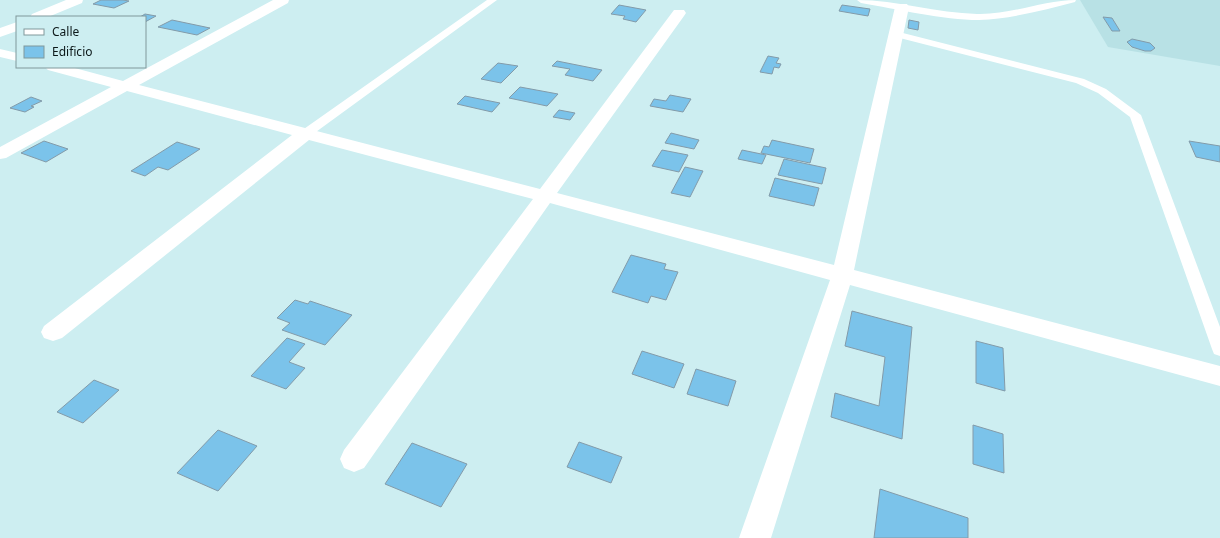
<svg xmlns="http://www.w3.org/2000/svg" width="1220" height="538" viewBox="0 0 1220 538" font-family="'Noto Sans',sans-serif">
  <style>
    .built { fill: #b8e1e5 }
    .building { fill: #7bc3ea; stroke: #839ba9 }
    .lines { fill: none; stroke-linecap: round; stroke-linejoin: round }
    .service { fill: #fff; fill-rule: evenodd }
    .minor { fill: #fff; fill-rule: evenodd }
  </style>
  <rect width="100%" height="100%" fill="#cdeef1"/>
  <path class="built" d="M1080 0H1220V66L1108 47Z"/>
  <path class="building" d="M101 0H123L129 1 114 8 93 4Z
    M619 5 646 10 636 22 623 19 625 16 611 14Z
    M842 5 870 9 868 16 839 11Z
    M145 14 156 16 145 22V17H140Z
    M1103 17 1112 18 1120 31H1112Z
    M172 20 210 28 197 35 158 27Z
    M909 20 919 22 918 30 908 28Z
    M1132 39 1150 43 1155 48 1151 51H1145L1132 47 1127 42Z
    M768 56 779 58 776 63 781 64 779 68 774 67 772 74 760 72Z
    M557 61 602 70 593 81 565 75 570 69 552 66Z
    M498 63 518 66 501 83 481 79Z
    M520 87 558 94 547 106 509 98Z
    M670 95 691 99 683 112 650 106 654 99 666 101Z
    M465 96 500 103 492 112 457 104Z
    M31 97 42 101 31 106 34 107 25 112 10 108Z
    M559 110 575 113 570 120 553 117Z
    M671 133 699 140 694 149 665 143Z
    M772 140 814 149 810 163 761 153 764 146 769 147Z
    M44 141 68 149 46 162 21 153Z
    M1189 141 1220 146V162L1196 157Z
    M177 142 200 149 168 170 158 167 145 176 131 171Z
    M662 150 688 155 679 172 652 166Z
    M742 150 766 155 762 164 738 159Z
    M784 159 826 168 822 184 778 175Z
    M685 167 703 171 690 197 671 193Z
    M775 178 819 188 814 206 769 196Z
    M631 255 666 264 664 269 678 272 666 300 651 296 648 303 612 292Z
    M295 300 308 304 310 301 352 315 325 345 282 330 290 323 277 318Z
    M852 311 912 327 902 439 831 417 835 393 879 406 885 357 845 346Z
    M287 338 305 344 289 362 305 368 286 389 251 376Z
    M976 341 1003 348 1005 391 976 383Z
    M642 351 684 364 674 388 632 374Z
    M696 369 736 381 728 406 687 394Z
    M94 380 119 390 83 423 57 412Z
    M973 425 1003 434 1004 473 973 464Z
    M218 430 257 446 218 491 177 473Z
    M579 442 622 457 611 483 567 467Z
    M412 443 467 464 441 507 385 484Z
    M880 489 968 518V538H874Z"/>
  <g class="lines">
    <path class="service" d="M487 0H497L309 137H301L299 134 301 131Z
      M857 0C897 0 937 13 977 14 1011 15 1044 0 1076 0L1075 2C1044 10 1011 19 979 20 943 20 897 9 861 3Z
      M895 31 1084 79 1106 89 1141 115 1220 327V356L1214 354 1212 349 1130 117 1098 93 1076 83 892 36 890 34 892 32Z"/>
    <path class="minor" d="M66 0H83L82 3 48 17H30L32 14Z
      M273 0H289L288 3 139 85 540 189 674 10H684L686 13 684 16 557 193 834 265 895 7 897 4H907L909 7 854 270 1220 366V386L850 285 771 538H739L830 280 550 203 364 468 354 472 344 468 340 459 344 450 533 199 309 140 62 338 53 341 44 338 41 332 44 326 292 135 127 91 6 158 0 159V147L111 87 48 70 45 67H71L123 81Z
      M17 22V31L0 37V28Z
      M0 49 17 53V61L0 57Z"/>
  </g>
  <rect x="16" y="16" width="130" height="52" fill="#cdeef1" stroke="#80989b"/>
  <rect x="24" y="29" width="20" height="6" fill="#ffffff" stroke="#80989b"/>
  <text x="52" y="36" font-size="12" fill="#0c1819">Calle</text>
  <rect x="24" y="46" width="20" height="12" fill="#7bc3ea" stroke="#80989b"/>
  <text x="52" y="56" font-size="12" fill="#0c1819">Edificio</text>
</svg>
